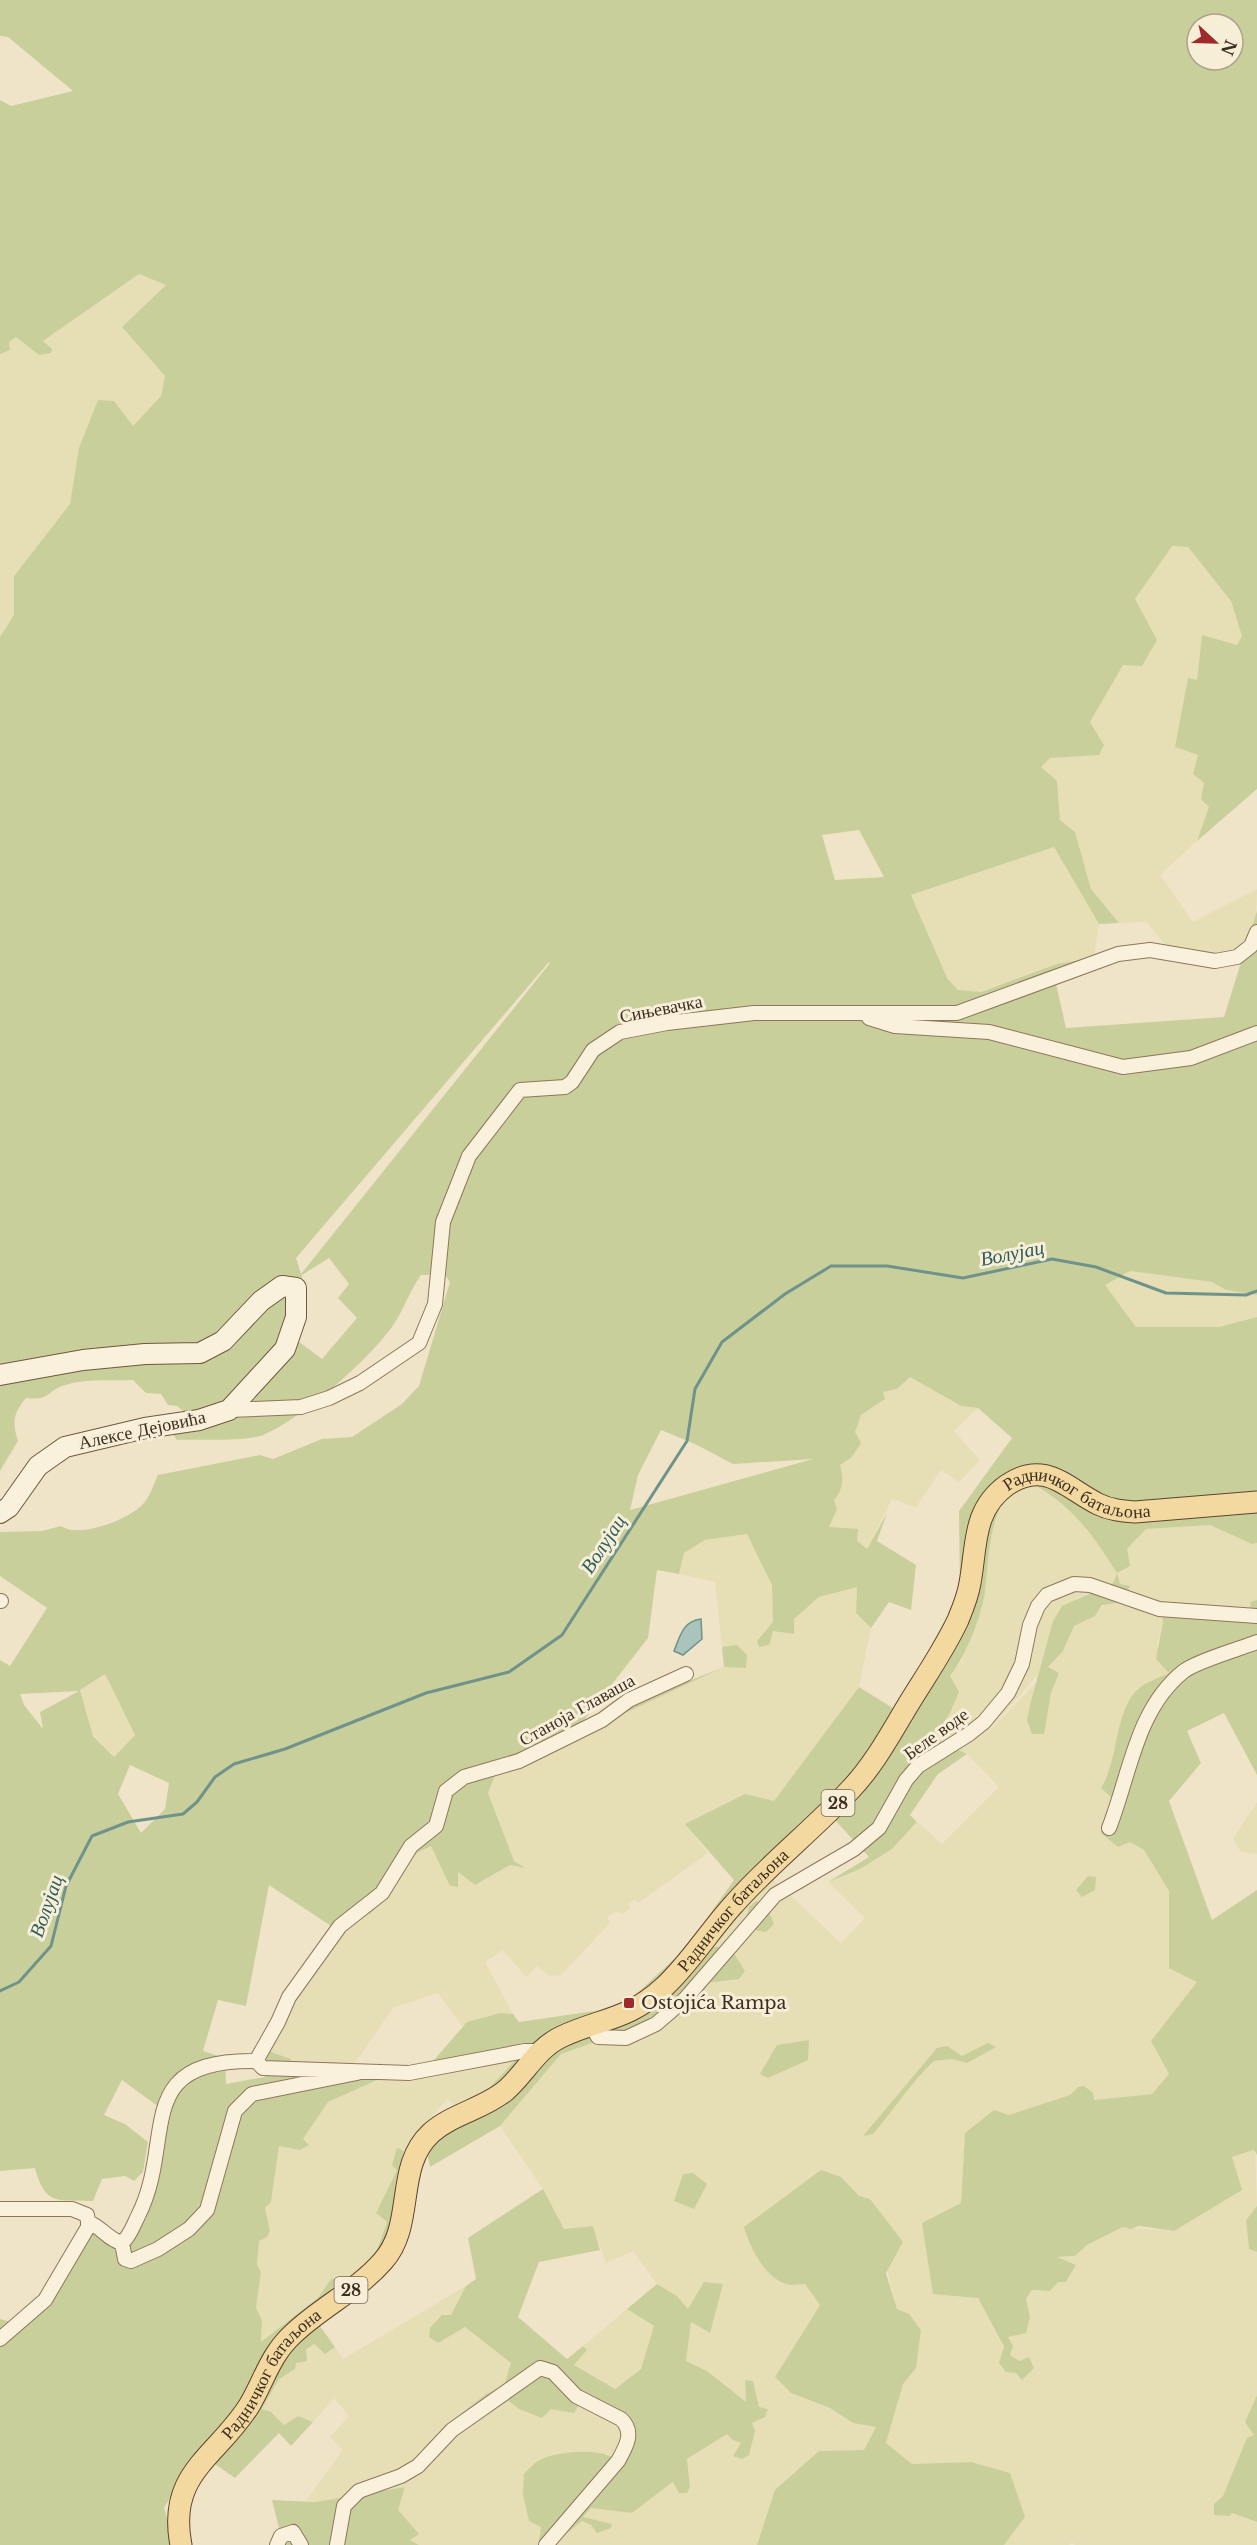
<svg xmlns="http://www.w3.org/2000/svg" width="1257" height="2545" viewBox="0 0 1257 2545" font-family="'Libre Baskerville',serif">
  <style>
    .farmland { fill: #e6deb5; fill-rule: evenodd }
    .green { fill: #c9cf9b; fill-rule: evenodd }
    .water { fill: #a9c4bc; stroke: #6f938a; stroke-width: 1.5 }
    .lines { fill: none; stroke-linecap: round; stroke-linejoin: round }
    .stream { stroke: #6f938a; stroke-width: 3 }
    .street-casing { stroke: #8d765c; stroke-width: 16 }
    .secondary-casing { stroke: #6f573f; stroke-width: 22 }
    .primary-casing { stroke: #5b4430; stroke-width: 23 }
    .street { stroke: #faf1dc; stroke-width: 14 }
    .secondary { stroke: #faf1dc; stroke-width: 20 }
    .primary { stroke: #f3d9a0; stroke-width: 21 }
    .poi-dot { fill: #9e2a2b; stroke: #f7eed8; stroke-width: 2 }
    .labels { text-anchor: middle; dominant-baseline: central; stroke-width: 6; stroke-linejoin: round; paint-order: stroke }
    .shield { fill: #f7eed8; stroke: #756857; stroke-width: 1.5 }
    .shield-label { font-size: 16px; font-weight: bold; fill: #3d2e20 }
    .street-label { font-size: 18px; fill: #3d2e20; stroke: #f7eed8 }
    .poi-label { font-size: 18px; fill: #3d2e20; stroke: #f7eed8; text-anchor: start }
    .water-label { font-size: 20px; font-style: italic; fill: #2f5d5a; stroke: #f7eed8 }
  </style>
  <rect width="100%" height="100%" fill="#f0e4c8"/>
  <path class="farmland" d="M139 274 166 285 122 327 165 376 161 396 133 426 114 401 76 477 70 504 14 576V615L0 637V354L10 350 9 342 16 337 39 355 43 341Z
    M1171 546 1188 547 1231 601 1242 636 1237 645 1202 635 1197 680 1188 679 1198 755 1209 807 1197 841 1160 875 1193 922 1257 889 1256 920 1239 964 1165 945 1147 922 1119 923 1091 889 1075 832 1060 820 1057 782 1041 767 1050 758 1104 745 1090 722 1123 664 1135 599Z
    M1054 847 1099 924 1094 958 1057 964 980 992 958 990 947 978 911 895Z
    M1130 1271 1212 1282 1226 1290 1257 1295V1317L1219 1327H1136L1104 1285Z
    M910 1377 961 1406 978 1408 954 1431 980 1460 959 1482 941 1470 916 1507 892 1499 867 1549 829 1527 837 1509 834 1500 840 1465 851 1458 855 1432 861 1415 885 1399 883 1392 897 1389Z
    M1035 1485 1061 1501 1093 1536 1117 1573 1127 1549 1146 1529 1210 1525 1252 1544 1257 1543V1600L1250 1603 1252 1611 1208 1612 1163 1621 1157 1644 1170 1673 1137 1689 1113 1751 1110 1775 1102 1788 1114 1799 1130 1842 1144 1850 1169 1891 1170 1968 1198 1982 1151 2041 1169 2074 1152 2094 1094 2100 1078 2087 1070 2095 965 2133 961 2203 978 2298 1016 2373 1023 2379 1034 2368 1029 2357 1019 2361 1010 2355 1007 2337 1030 2317 1026 2299 1032 2290 1050 2291 1058 2282H1067L1076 2265 1055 2257 1075 2256 1087 2245 1123 2227 1174 2231 1232 2157 1255 2150 1257 2206 1246 2220 1249 2249 1257 2252V2395L1245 2422 1255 2435 1223 2496 1214 2504V2515L1229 2516 1231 2513 1257 2522V2545H1075L1072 2542 1069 2545H1004L1025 2517 971 2462 912 2464 886 2443 903 2384 916 2368 921 2331 897 2310 870 2199 859 2196 841 2177 788 2285 805 2284 820 2305 775 2377 791 2393 830 2408 853 2423 877 2426 864 2450 819 2451 762 2529 757 2545H419L410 2540 418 2534 398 2510 405 2487 315 2502 306 2501 343 2450 330 2437 349 2416 334 2398 313 2422 298 2416 284 2425 271 2413 262 2410 279 2379 314 2344 325 2354 335 2347 343 2359 466 2286 438 2343 464 2327 512 2363 504 2386 506 2399 551 2408 579 2405 617 2419 623 2430 624 2440 614 2458 607 2454 571 2452 523 2495 529 2521 541 2527 539 2540 548 2538 554 2525 582 2521 591 2525 611 2524 582 2517 591 2508 632 2513 674 2482 690 2487 687 2459 728 2433 742 2443 733 2455 742 2459 752 2423 768 2409 759 2407 753 2381 745 2380 746 2403 707 2371 686 2361 691 2322 709 2333 677 2296 657 2284 633 2251 606 2263 593 2226 564 2229 543 2189 500 2126 561 2054 598 2041 705 1983 745 1971 730 1947 708 1948 772 1878 841 1943 865 1918 828 1882 860 1869 892 1849 918 1822 942 1844 999 1787 967 1754 934 1740 950 1713V1676L962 1661 984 1593 988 1550 997 1514 1011 1493ZM1116 1575 1120 1584 1095 1616 1074 1626 1063 1651 1048 1667 1059 1673 1051 1693 1043 1734 1031 1701 1035 1684 980 1741 1038 1674 1055 1618 1077 1598 1113 1583Z
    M748 1534 772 1584 773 1622 757 1640 794 1619 819 1597 857 1586 856 1613 871 1628 859 1687 774 1801 745 1794 686 1824 708 1853 638 1903 635 1899 628 1904 630 1908 623 1914 616 1911 607 1917 610 1923 561 1975 549 1976 537 1966 526 1977 503 1950 485 1962 513 2014 500 2013 484 2017 467 2022 464 2028 438 1993 393 2008 351 2069 291 2064 265 2050 307 1977 333 1941 395 1877 404 1859 431 1846 450 1886 458 1887V1872L475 1885 510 1865 523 1868 514 1861 488 1793 496 1773 724 1667H746L737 1645 722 1647 715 1582 679 1574 684 1553 705 1540Z
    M105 1674 135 1735 114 1757 93 1735 80 1690Z
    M1257 1802V1854L1241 1852 1233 1839Z
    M519 2056 479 2099 458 2108 447 2099 404 2151 398 2149 397 2170 376 2213 387 2222 372 2264 350 2280 329 2285 318 2298 261 2343 262 2320 256 2308 261 2272 257 2264 259 2241 267 2237 270 2231 265 2208 271 2202 279 2146 300 2150 308 2145 303 2139 328 2102 404 2068Z
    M627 2309 654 2326 641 2369 615 2389 573 2365 587 2350 583 2346Z"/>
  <path class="green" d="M0 0H1257V789L1197 841 1209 807 1201 799 1204 783 1193 774 1198 755 1175 747 1188 678 1197 680 1202 635 1237 645 1242 636 1231 601 1188 547 1172 546 1135 599 1157 640 1142 666 1123 665 1090 722 1104 745 1099 755 1050 758 1041 767 1057 781 1060 820 1075 832 1091 889 1119 923 1099 924 1054 847 911 895 947 978 958 990 981 992 1057 964 1094 958 1054 975 1066 1028 1224 1017 1257 911V1295L1226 1290 1212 1282 1130 1271 1105 1285 1136 1327H1219L1257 1317V1543L1252 1544 1210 1525 1146 1529 1127 1549 1130 1566 1117 1573 1120 1584 1130 1586 1123 1602 1102 1605 1095 1616 1074 1626 1063 1651 1048 1667 1059 1673 1051 1693 1044 1734H1032L1027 1720 1031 1701 1053 1621 1062 1606 1113 1583 1117 1573C1092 1534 1075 1509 1035 1485 1028 1488 1019 1489 1013 1493 989 1507 988 1567 985 1592 981 1617 966 1656 950 1676L959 1692 950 1713 934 1739 967 1754 938 1774 910 1815 917 1822 892 1849 860 1869 828 1882 869 1857 833 1818 772 1878 709 1947H730L745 1971 739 1979 705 1983 640 2037 598 2041 561 2054 500 2126 430 2167 427 2152 445 2135 505 2106 542 2062 512 2075 479 2099 519 2056 428 2067 467 2022 500 2013 513 2014 519 2022 622 2007 685 1949 734 1880 685 1824 745 1794 774 1801 859 1687 896 1710 960 1592 959 1511 1012 1438 978 1408 961 1406 910 1377 897 1389 883 1392 885 1399 861 1415 855 1432 861 1443 851 1458 840 1465C844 1478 843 1490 834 1500L837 1509 829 1527 858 1529 857 1541 867 1549 887 1513 877 1541 916 1565 911 1610 889 1602 871 1628 856 1613 857 1587 819 1597 794 1619V1634L773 1631 769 1645 759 1647 757 1641 773 1622 772 1585 747 1534 705 1540 684 1553 679 1574 657 1570 648 1638 581 1724 724 1667 722 1647 737 1645 747 1655 746 1668 724 1667 496 1773 488 1793 514 1861 525 1868 510 1865 475 1885 458 1872V1887L450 1886 431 1846C412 1855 395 1862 395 1886L370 1914 364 1913 340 1932 269 1885 246 2006 218 2000 203 2051 225 2058 226 2084 265 2077 261 2063 265 2050 291 2059V2063L404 2068 328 2102 303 2139 309 2145 300 2150 279 2146 271 2202 265 2208 270 2231 267 2237 259 2241 257 2264 261 2272 256 2308 262 2320 261 2342 318 2298 331 2279 350 2280 189 2465 164 2508 176 2545H0V2319L21 2325 90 2231 107 2230 121 2235C146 2199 152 2150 159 2107L122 2080 104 2115 125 2124 148 2142 143 2172 134 2181 125 2176 102 2179 93 2201C58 2200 45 2206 35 2168L0 2171V1660L10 1666 47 1608 0 1576V1532L42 1531 61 1526C79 1539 130 1519 143 1504 150 1497 154 1483 158 1475L260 1455 273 1459 322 1439 352 1437 402 1404 419 1386 450 1282 445 1275H421C411 1289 406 1304 397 1319 378 1353 299 1421 263 1435 245 1442 198 1439 177 1440L170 1430 190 1416 177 1406 168 1405 161 1394 146 1393 133 1380C111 1381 87 1378 65 1385 46 1391 51 1401 26 1398 13 1414 12 1422 18 1441L0 1471V637L14 615V576L70 504 79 448 98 400 114 401 133 426 161 396 165 376 122 327 166 285 139 274 43 341 52 349 51 353 39 355 16 337 9 342 10 350 0 354V100L11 106 73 91 8 37 0 36ZM1197 24H1233V60H1197ZM859 830 884 877 835 880 822 835ZM549 962 550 963 301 1274 296 1258ZM329 1258 349 1284 338 1298 357 1318 322 1359 295 1339 302 1275ZM661 1430 695 1444 733 1464 813 1459 630 1510 638 1475ZM105 1674 135 1735 114 1757 93 1736 80 1690ZM79 1691 40 1712 43 1729 24 1705 20 1694ZM130 1765 169 1783 165 1809 141 1833 118 1794Z
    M1257 1600V1775L1224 1713 1187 1731 1201 1763 1169 1801 1212 1920 1257 1890V2155L1254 2150 1232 2157 1242 2190 1174 2231 1139 2226 1131 2229 1123 2227 1087 2245 1075 2256 1057 2257 1076 2265 1066 2282H1058L1050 2291 1032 2290 1026 2299 1030 2317 1026 2333 1008 2337 1013 2346 1010 2355 1019 2361 1029 2357 1034 2368 1022 2380 1016 2373 1006 2372 999 2363 1004 2347 978 2298 933 2294 922 2223 961 2203 965 2133 994 2110 1009 2115 1070 2095 1078 2087 1084 2086 1093 2093 1094 2100 1152 2094 1169 2074 1151 2041 1197 1982 1169 1968V1891L1144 1850 1130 1842 1118 1847 1101 1833 1105 1815 1113 1799 1101 1788C1118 1762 1114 1715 1136 1691 1143 1683 1159 1678 1169 1673L1156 1659 1163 1621 1161 1613 1208 1612 1214 1606H1225L1230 1612 1251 1611 1250 1602Z
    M1088 1876 1096 1877 1095 1890 1082 1897 1076 1890Z
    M756 1901 766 1904 774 1924 766 1932 744 1928 749 1907Z
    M809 2040 808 2060 768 2078 760 2074 777 2045Z
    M988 2043 996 2047 967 2063 952 2059 934 2061C910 2083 894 2110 873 2134L863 2136 937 2048 947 2046 962 2056Z
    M397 2148 404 2151 396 2183 392 2226 372 2264 387 2222 376 2213 397 2170 392 2165Z
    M821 2170 841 2177 859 2196 870 2199 903 2242 886 2273 897 2309 909 2314 921 2330 916 2368 903 2384 886 2443 912 2464 971 2462 1010 2473 1025 2517 1004 2545H757L775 2490 819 2451 864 2450 876 2427 853 2423 830 2408 791 2393 775 2377 820 2305 805 2284C799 2284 791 2286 786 2284 764 2276 750 2248 744 2227Z
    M693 2173 707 2184 694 2209 674 2201 683 2174Z
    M543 2189 564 2229 593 2226 600 2250 539 2262 518 2317 567 2359 583 2346 587 2350 574 2365 615 2389 641 2369 654 2326 627 2309 657 2284 677 2296 688 2309 704 2282 723 2284 710 2333 691 2322 686 2361 707 2371 746 2402 745 2380 753 2381 759 2407 768 2409 765 2417 752 2423 755 2431 749 2455 742 2459 733 2456 741 2443 731 2439 727 2434 687 2459 690 2487 687 2493H679L673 2482 632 2513 591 2508 583 2517 612 2524 611 2528 597 2533 591 2525 582 2521 567 2533 554 2525 543 2544 539 2540 541 2527 529 2521 523 2495 524 2474C528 2470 533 2464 538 2461 555 2451 597 2448 614 2458 622 2442 626 2435 617 2419L579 2405 574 2413 551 2409 542 2418 519 2409 506 2399 439 2431 486 2394 504 2386 511 2363 465 2327 438 2343 429 2337 430 2328 442 2315H451L466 2286 476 2279 468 2238Z
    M1257 2206V2252L1249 2249 1246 2220Z
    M317 2322 335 2347 325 2354 314 2344 306 2350 307 2361 296 2363 295 2369 279 2379 262 2409 271 2412 284 2425 298 2416 313 2422 291 2446 279 2433 235 2478 212 2462 275 2361Z
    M1257 2395V2522L1232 2513 1229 2516 1214 2515V2504L1223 2496 1247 2438 1254 2435 1245 2422Z
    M405 2487 398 2510 419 2534 410 2540 419 2545H279V2528L272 2500 315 2502Z"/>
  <path class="water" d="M701 1619 702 1639 683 1655 674 1651C680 1636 683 1621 701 1619Z"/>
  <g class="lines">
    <path class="stream" d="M0 1991 19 1982 51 1946 66 1886 92 1836 128 1822 183 1814 197 1802 215 1777 234 1764 285 1749 426 1693 509 1672 562 1635 687 1441 695 1389 722 1342 785 1294 831 1266H887L963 1278 1052 1259 1096 1267 1166 1293 1246 1295 1257 1291"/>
    <defs>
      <path id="street" d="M869 1018 895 1026 989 1032 1123 1067 1191 1058 1257 1033
        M229 1410 301 1407 329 1398 360 1383 419 1343 435 1304 443 1222 469 1156 520 1090 565 1087 572 1082 593 1050 620 1032 667 1023 754 1013H957L1118 954 1150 950 1215 961 1237 957 1251 946 1257 932
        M0 1601H1
        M1109 1828C1130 1775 1136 1709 1184 1671 1197 1661 1239 1649 1257 1642
        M592 2027 598 2037 626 2038 656 2024 685 1999 775 1895 854 1849 879 1828 906 1780 918 1766 969 1734 984 1722 1008 1693 1022 1664 1030 1625 1038 1606 1047 1595 1074 1584 1090 1585 1159 1609 1257 1616
        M256 2061 278 2022 289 1997 340 1926 382 1893 411 1846 436 1826 446 1791 464 1777 519 1761 602 1720 629 1700 686 1674
        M256 2061 263 2068 409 2073 525 2051H540
        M0 2209H72L87 2215 88 2222
        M122 2243 125 2259 131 2261 158 2249 189 2229 207 2210 235 2111 252 2094 357 2073
        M0 2339 45 2300 88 2227V2222C102 2227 108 2240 122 2243 130 2236 133 2226 138 2216 177 2139 129 2059 256 2061
        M277 2545 281 2536 293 2532 301 2545
        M337 2545 344 2506 359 2491 401 2476 418 2466 452 2430 540 2368 553 2372 576 2396 621 2419C635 2432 626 2447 618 2461L546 2545"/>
      <path id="secondary" d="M0 1375 83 1360 145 1354 200 1353 223 1341 261 1301 282 1286 296 1288V1317L285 1349 229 1410 199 1420 145 1428 65 1447 38 1466 9 1507 0 1513"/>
      <g id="primary">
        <path id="s1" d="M181 2545C167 2473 216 2458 249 2406 264 2381 270 2355 293 2334 321 2307 358 2290 383 2261 416 2224 394 2167 431 2133 452 2114 483 2109 505 2091 525 2074 536 2049 561 2037 601 2018 627 2021 664 1987 690 1963 710 1930 734 1904 770 1863 813 1830 850 1790 875 1764 892 1731 911 1700 927 1674 945 1648 958 1620 963 1608 968 1596 970 1583 977 1546 972 1510 1007 1485 1045 1459 1066 1488 1098 1504 1110 1510 1122 1511 1135 1512L1257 1502"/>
      </g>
    </defs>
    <use href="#street" class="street-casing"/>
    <use href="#secondary" class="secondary-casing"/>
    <use href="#primary" class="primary-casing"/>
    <use href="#street" class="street"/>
    <use href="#secondary" class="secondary"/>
    <use href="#primary" class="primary"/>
  </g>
  <rect class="poi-dot" x="623" y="1997" width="12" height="12" rx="3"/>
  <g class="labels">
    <g class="shield">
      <rect x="821.5" y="1790" width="33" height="26" rx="4.5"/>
      <rect x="334.5" y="2277" width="33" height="26" rx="4.5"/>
    </g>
    <g class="shield-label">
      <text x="838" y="1803">28</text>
      <text x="351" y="2290">28</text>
    </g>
    <g class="street-label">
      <text transform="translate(661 1009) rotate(-11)">Сињевачка</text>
      <text transform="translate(142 1430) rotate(-12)">Алексе Дејовића</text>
      <text stroke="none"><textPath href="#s1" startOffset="1478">Радничког батаљона</textPath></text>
      <text transform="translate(577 1710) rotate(-29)">Станоја Главаша</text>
      <text transform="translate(936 1734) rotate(-36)">Беле воде</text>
      <text stroke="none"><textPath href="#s1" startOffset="885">Радничког батаљона</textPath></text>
      <text stroke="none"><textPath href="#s1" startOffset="202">Радничког батаљона</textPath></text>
    </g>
    <g class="poi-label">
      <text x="641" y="2003">Ostojića Rampa</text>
    </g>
    <g class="water-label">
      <text transform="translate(1012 1253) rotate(-11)">Волујац</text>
      <text transform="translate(603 1544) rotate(-57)">Волујац</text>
      <text transform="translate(46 1906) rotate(-71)">Волујац</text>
    </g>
  </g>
  <g transform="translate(1215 42) rotate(112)"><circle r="28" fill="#f7eed8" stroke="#ada18e" stroke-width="1.5"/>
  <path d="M0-4.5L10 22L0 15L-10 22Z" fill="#9e2a2b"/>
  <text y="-9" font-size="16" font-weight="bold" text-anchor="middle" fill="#3d2e20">N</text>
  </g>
</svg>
